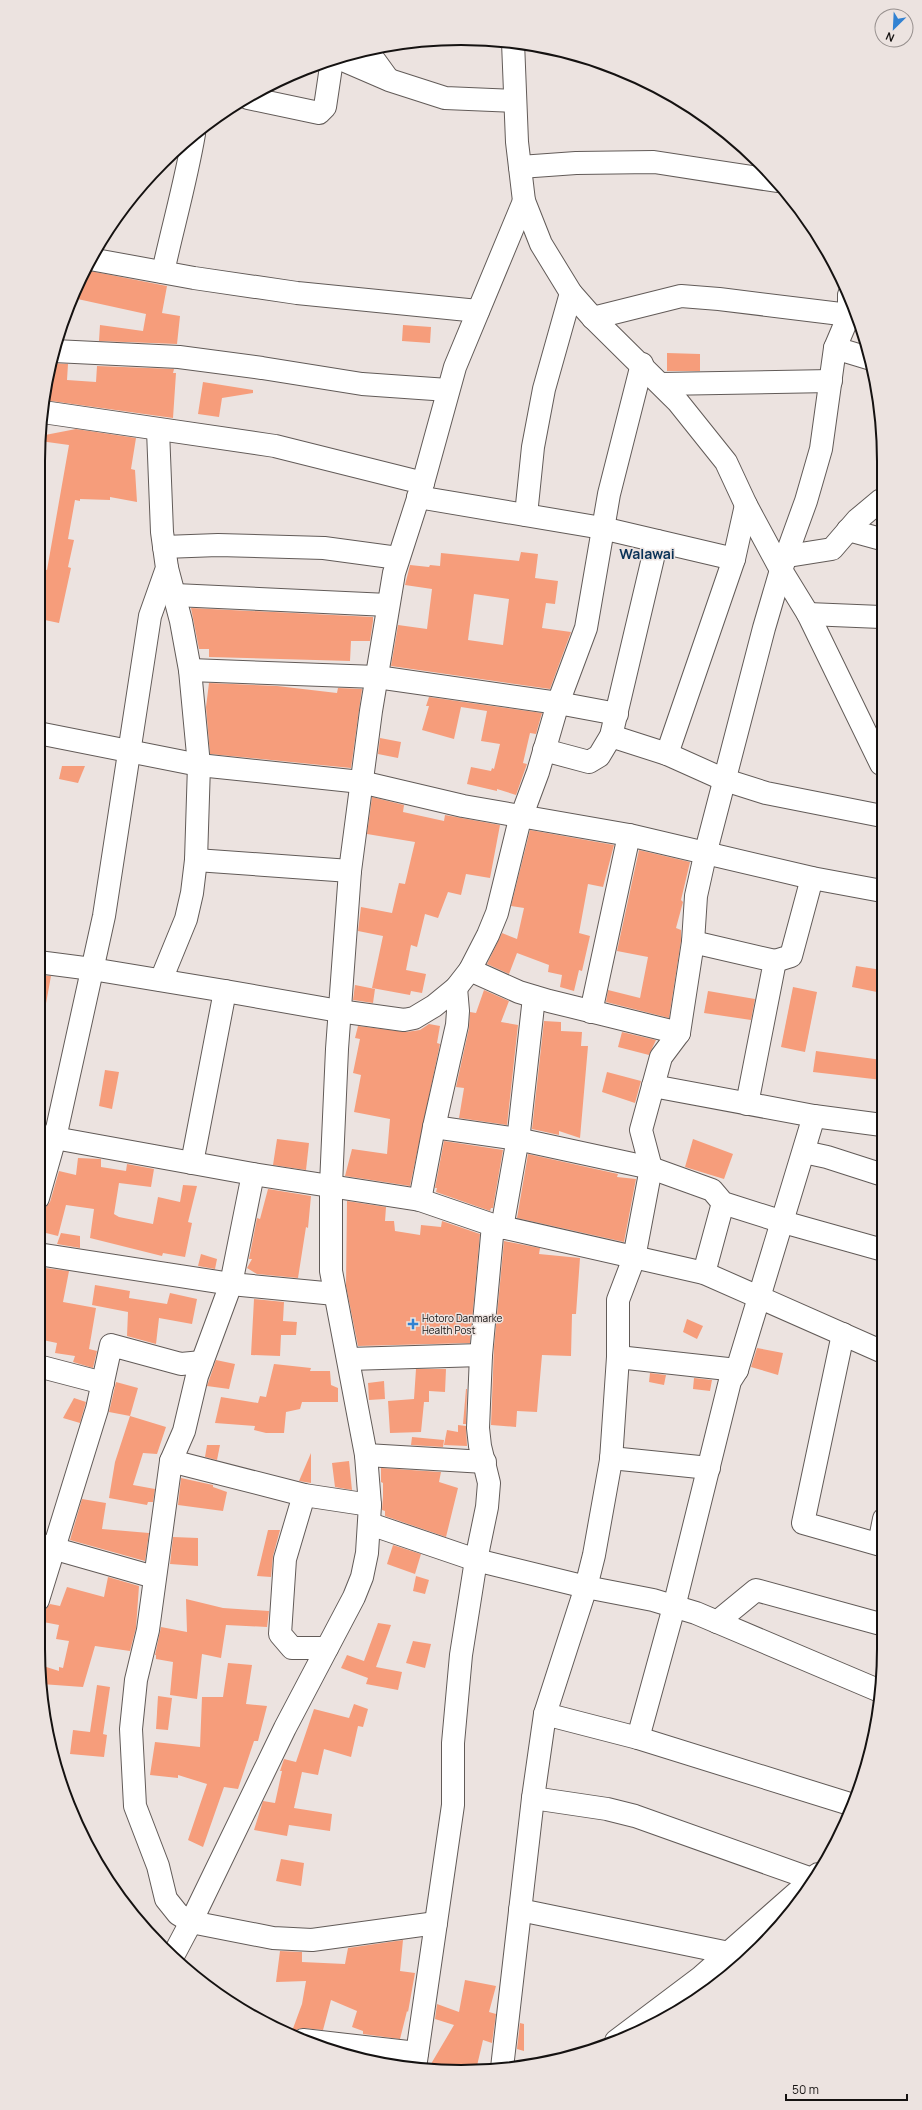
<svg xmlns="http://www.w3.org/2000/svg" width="922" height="2110" viewBox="0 0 922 2110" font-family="Manrope,sans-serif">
	<rect width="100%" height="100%" fill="#ece3e0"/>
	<g fill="#f69d7b" fill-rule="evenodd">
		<polygon points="85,270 167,286 162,313 180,316 177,344 99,341 100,325 143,331 146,314 73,298"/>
		<polygon points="403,325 431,327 430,343 402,341"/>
		<polygon points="667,353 700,354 700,371 667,371"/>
		<polygon points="50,363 68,364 67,380 96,382 97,366 174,369 173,373 176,373 173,418 44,400 46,379"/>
		<polygon points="203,382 253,390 253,393 222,398 219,417 198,414"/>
		<polygon points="76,429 136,438 131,469 135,470 137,502 110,497 110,500 80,499 80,501 75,500 68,539 74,540 68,567 71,568 59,623 40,619 44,593 44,589 38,588 38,568 47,570 69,445 40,441 40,436"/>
		<path d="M521 552 538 554 535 578 558 581 555 604 546 603 542 628 571 632 550 689 391 666 398 625 427 629 432 589 405 585 410 565 429 567 430 565 440 566 441 553 519 561ZM474 594 509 599 503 645 468 640Z"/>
		<polygon points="191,608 373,617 373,621 370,641 351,641 350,661 209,657 209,649 199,649"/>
		<polygon points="209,683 277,686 337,693 338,688 362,689 351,768 210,754 206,707"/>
		<polygon points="429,697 542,713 536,734 530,733 523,763 527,764 516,795 497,789 497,791 467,784 471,767 491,771 492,768 494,769 500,744 481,741 487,711 461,707 454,739 422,730 429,706 426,706"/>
		<polygon points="380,738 401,742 398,758 378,754"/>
		<polygon points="62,766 85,766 78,783 59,779"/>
		<polygon points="372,797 404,805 403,812 444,821 445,815 500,825 490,878 466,874 461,895 448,892 438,918 425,914 417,947 411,945 406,970 426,974 422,993 411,991 410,995 372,988 383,936 358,931 361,907 392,913 399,883 405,884 415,842 367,834"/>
		<polygon points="530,830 614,845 603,887 588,884 579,933 590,936 582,971 579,970 574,991 560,987 562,975 548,972 549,965 517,953 509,974 487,964 502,933 517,939 524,908 511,906"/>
		<polygon points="639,850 690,862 681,900 683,902 676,928 681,930 681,941 669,1018 606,1002 608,990 640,998 648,957 617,951"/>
		<polygon points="856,966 882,970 882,993 852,987"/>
		<polygon points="38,975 51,976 45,1009 38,1009"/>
		<polygon points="355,985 375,989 373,1003 353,1000"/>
		<polygon points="793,987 817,992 805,1052 781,1047"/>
		<polygon points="484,990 509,1001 501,1022 518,1025 507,1125 459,1118 464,1088 456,1087 469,1028 470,1012 476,1013"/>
		<polygon points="708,991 755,999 751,1020 704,1013"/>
		<polygon points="544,1021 561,1022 561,1031 582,1032 581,1046 588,1046 580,1138 559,1131 559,1135 532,1129"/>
		<polygon points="429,1024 440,1026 437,1043 440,1044 410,1186 345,1176 352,1149 387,1154 390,1119 354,1112 361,1075 353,1073 360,1039 355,1038 358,1026 406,1032 420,1030"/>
		<polygon points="622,1032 656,1040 649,1055 618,1047"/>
		<polygon points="816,1051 882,1060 882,1080 813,1072"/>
		<polygon points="105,1070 119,1072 112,1109 99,1106"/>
		<polygon points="607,1072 641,1081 635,1103 602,1092"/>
		<polygon points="277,1139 309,1143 306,1170 273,1165"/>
		<polygon points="693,1139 733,1154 724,1179 685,1167"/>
		<polygon points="444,1141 503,1150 493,1208 491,1208 490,1211 436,1192 437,1188 435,1188"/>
		<polygon points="528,1154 618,1174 617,1177 636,1179 624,1242 517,1218"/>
		<polygon points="78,1158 101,1159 101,1167 126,1171 127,1164 154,1169 151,1187 119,1183 114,1214 119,1217 153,1224 158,1197 180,1202 183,1185 197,1186 188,1222 192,1223 185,1257 163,1253 162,1256 90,1238 94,1209 66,1205 58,1236 38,1231 38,1210 46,1207 50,1202 59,1171 76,1175"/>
		<polygon points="268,1189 311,1196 308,1228 306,1227 298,1278 257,1274 247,1268 252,1259 249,1259 257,1218 260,1219"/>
		<polygon points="347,1201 386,1207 385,1221 394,1221 395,1231 420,1235 421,1225 441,1227 442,1221 480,1234 470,1343 358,1346 346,1286"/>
		<polygon points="61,1233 80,1236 80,1248 57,1244"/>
		<polygon points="504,1241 540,1248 539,1254 580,1258 576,1314 572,1314 571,1356 542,1355 537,1412 517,1411 516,1427 491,1425 494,1347"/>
		<polygon points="201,1254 217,1259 215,1269 198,1266"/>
		<polygon points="45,1268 69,1271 63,1302 96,1308 89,1349 97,1351 93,1368 73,1362 75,1356 55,1353 57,1343 38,1339 38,1317 41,1318"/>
		<polygon points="95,1285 130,1291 129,1298 167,1304 170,1293 197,1299 192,1324 159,1318 156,1344 127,1336 128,1312 92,1305"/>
		<polygon points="254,1299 284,1302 283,1321 297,1322 296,1335 281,1335 280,1356 251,1355"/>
		<polygon points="687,1319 703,1326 697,1339 683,1332"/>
		<polygon points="757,1348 783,1353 778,1375 751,1367"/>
		<polygon points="216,1360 235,1364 229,1389 207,1386"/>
		<polygon points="274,1364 311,1368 310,1371 330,1371 331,1385 338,1388 338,1402 302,1402 300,1409 286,1412 284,1433 266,1433 254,1430 255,1426 215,1423 221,1397 258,1403 260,1396 266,1397"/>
		<polygon points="416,1369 446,1369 445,1392 429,1391 429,1402 424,1402 421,1432 390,1433 388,1401 414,1399"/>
		<polygon points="650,1373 666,1375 664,1385 649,1382"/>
		<polygon points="694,1378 712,1380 710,1391 693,1389"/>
		<polygon points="384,1381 385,1399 369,1400 368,1383"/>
		<polygon points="116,1382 138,1388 130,1416 109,1412"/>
		<polygon points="466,1389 467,1389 466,1424 463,1424"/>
		<polygon points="74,1398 86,1402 80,1423 63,1418"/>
		<polygon points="130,1416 166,1427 157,1454 143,1453 133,1485 155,1489 153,1502 148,1502 147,1505 109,1498 115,1462"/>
		<polygon points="458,1425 466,1426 467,1446 444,1445 447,1430 458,1432"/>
		<polygon points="412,1437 444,1440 443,1447 411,1445"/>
		<polygon points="207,1445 220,1445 217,1460 205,1457"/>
		<polygon points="311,1453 311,1483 299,1481"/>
		<polygon points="349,1461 352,1490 335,1487 332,1463"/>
		<polygon points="381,1468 441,1472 439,1482 458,1488 446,1537 385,1516 385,1511 382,1510 383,1497 383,1483 381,1482"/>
		<polygon points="181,1478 213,1485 213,1487 227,1492 223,1511 178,1505"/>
		<polygon points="82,1499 106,1503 102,1529 149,1533 145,1561 70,1540"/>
		<polygon points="268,1530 280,1530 273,1556 271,1577 257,1576"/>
		<polygon points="173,1537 198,1538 198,1566 170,1564"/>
		<polygon points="393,1545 421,1554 415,1574 387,1564"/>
		<polygon points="416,1576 429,1580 425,1594 413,1591"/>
		<polygon points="108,1577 139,1586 136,1628 130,1651 95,1646 83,1687 41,1684 40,1665 59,1671 59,1667 63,1668 69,1641 56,1639 59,1625 38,1621 38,1612 46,1609 50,1604 60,1606 67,1587 104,1597"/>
		<polygon points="186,1599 223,1608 269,1611 267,1627 226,1625 221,1658 202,1654 197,1699 170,1695 173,1662 156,1659 156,1655 155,1655 161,1627 187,1632"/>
		<polygon points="378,1623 391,1625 376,1667 402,1672 398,1690 366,1684 368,1678 341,1668 347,1655 364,1661"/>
		<polygon points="413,1641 431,1644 425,1668 406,1663"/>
		<polygon points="228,1663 252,1665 246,1704 267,1706 258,1741 254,1741 238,1789 224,1787 203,1847 188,1840 207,1784 178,1775 178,1778 150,1775 155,1742 200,1747 202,1697 223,1697"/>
		<polygon points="97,1685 110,1687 103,1734 107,1735 104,1757 70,1754 73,1730 90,1732"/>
		<polygon points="158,1696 172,1698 168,1730 156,1729"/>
		<polygon points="354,1704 368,1709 363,1727 358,1726 351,1757 324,1749 318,1775 302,1772 294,1808 332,1814 330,1831 289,1825 287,1836 254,1830 263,1801 275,1803 282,1771 280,1771 284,1759 296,1762 314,1709 349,1718"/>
		<polygon points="281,1859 304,1863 301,1886 276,1881"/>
		<polygon points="403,1940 400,1971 415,1973 408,2012 407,2011 400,2039 363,2034 363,2031 352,2027 357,2011 331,2000 323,2030 304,2028 298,2029 291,2034 302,2004 306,1981 276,1982 280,1951 302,1952 302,1962 345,1964 348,1948"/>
		<polygon points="465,1980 496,1986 489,2012 496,2014 492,2043 483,2040 476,2070 461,2072 428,2069 454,2025 435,2019 437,2004 459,2012"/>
		<polygon points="520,2023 524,2024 524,2051 517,2049"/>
		<polygon points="361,2059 395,2063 395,2066 379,2064"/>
	</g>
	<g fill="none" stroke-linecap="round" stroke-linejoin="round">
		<g stroke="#625b58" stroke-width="24">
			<g id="minor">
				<polyline points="513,42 517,142 524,201 541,244 571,293 593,318 678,402 726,462 746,505 781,570 808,614 881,764"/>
				<polyline points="367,50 388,79"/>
				<polyline points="338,58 389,80 445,98 515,101"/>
				<polyline points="248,98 319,113 325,107 332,60"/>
				<polyline points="520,167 576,163 654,162 777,181"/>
				<polyline points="90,259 194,278 297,293 478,311"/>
				<path d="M163 272C173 226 186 181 194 134"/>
				<polyline points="593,318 681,296 719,299 849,315"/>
				<polyline points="835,348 868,358"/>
				<polyline points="54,351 179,357 262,368 362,384 448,390"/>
				<polyline points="661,384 831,381"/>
				<polyline points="43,412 275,446 423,483"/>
				<polyline points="418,497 602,528 734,559"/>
				<polyline points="526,515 533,447 544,389 571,293"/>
				<polyline points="848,530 881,539"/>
				<polyline points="164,547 218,545 324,548 398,558"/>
				<polyline points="788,556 832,549 857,520 881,500"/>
				<polyline points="175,595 388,605"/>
				<polyline points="808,614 881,617"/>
				<polyline points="190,670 377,677 558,703 617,714"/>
				<polyline points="38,733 199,765 361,782 463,806 629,835 812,878 882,891"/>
				<polyline points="611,736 667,754 725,780 766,793 882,816"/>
				<polyline points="544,750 589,762 599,756 611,736 657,541"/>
				<polyline points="667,754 734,559 746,505"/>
				<polyline points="196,860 350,871"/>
				<polyline points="693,942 775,961 747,1104"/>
				<polyline points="775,961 791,956 812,878"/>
				<polyline points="38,962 92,969 225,991 192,1163"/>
				<polyline points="470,970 519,992 549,1001 679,1033"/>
				<polyline points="161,980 186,919 192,893 196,860 199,765 190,670 181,621 167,568"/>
				<polyline points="225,991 339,1011 404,1020 414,1018 434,1006 456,988 470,970 488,935 497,913 519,823 538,772 558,703 586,628 609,494 642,364"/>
				<polyline points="591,1012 629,835"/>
				<polyline points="653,1086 814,1116 882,1125"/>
				<polyline points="434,1127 517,1139 651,1168 712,1190 723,1203 783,1222 883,1250"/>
				<polyline points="38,1135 253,1174 420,1200 493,1225 704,1273 883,1352"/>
				<polyline points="804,1152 827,1157 883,1175"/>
				<polyline points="253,1174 231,1284 197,1376 184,1431 171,1461 148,1630 136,1680 131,1729 135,1806 158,1866 166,1899 178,1914 191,1922 273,1938 312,1940 436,1923"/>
				<polyline points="38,1198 55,1138 104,916 150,616 167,568 162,532 158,430"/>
				<polyline points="420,1200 434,1127 457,1025 458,1011 456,988"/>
				<polyline points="502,1228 519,1132 534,997"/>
				<polyline points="38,1254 231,1284 335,1294"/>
				<polyline points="704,1273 723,1203"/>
				<polyline points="843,1334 803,1523 884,1546"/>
				<polyline points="618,1357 737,1370"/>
				<polyline points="349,1359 481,1355"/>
				<polyline points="38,1366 103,1383"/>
				<polyline points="366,1455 485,1462"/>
				<polyline points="611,1458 709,1468"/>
				<polyline points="171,1461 304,1495 370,1505"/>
				<polyline points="304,1495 285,1559 280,1634 292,1648 327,1648"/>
				<polyline points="370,1524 476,1560 586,1587 653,1600 696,1613 880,1691"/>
				<polyline points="38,1544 154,1577"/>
				<polyline points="879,1544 884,1519"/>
				<polyline points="38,1600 97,1409 111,1345 181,1364 202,1362"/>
				<polyline points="717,1622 756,1590 884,1625"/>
				<polyline points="545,1714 638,1738 853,1805"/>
				<polyline points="638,1738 674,1607 730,1381 737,1370 814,1116"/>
				<polyline points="533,1798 607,1809 635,1816 812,1879"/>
				<polyline points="520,1910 729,1953"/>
				<polyline points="173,1956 191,1922 285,1728 354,1597 362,1577 367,1553 370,1505 366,1455 331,1271 331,1185 337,1049 350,871 371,711 394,573 423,483 455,367 524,201"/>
				<polyline points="303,2040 417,2053"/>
				<polyline points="616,2041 701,1977 818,1874"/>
				<polyline points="415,2068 453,1805 453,1743 461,1655 476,1560 487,1507 489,1483 480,1446 478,1428 481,1355 493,1225"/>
				<polyline points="502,2068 533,1798 545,1714 586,1587 594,1555 611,1460 618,1357 618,1300 634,1258 651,1168 641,1130 661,1057 679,1033 693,942 696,896 706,851 764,628 781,570 806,501 821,449 835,348 849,315 849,295"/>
			</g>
		</g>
		<use href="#minor" stroke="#fff" stroke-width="22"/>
	</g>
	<path fill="#3282d2" stroke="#ece3e0" stroke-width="1.5" d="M411 1318h4v4h4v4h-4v4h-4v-4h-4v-4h4z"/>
	<g text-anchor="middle" stroke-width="3" stroke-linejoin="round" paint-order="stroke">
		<g font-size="10" fill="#151211" stroke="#ece3e0" text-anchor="start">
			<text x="422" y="1322">Hotoro Danmarke<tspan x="422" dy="12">Health Post</tspan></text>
		</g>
		<g font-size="14" font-weight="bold" fill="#093156" stroke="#ece3e0">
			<text x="647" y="559">Walawai</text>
		</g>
	</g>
	<path d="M0 0H922V2110H0ZM461 45H461A416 416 0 0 1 877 461V1649A416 416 0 0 1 461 2065H461A416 416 0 0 1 45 1649V461A416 416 0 0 1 461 45Z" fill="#ece3e0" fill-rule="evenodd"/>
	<path fill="none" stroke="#151211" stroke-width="2" d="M461 45H461A416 416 0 0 1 877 461V1649A416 416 0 0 1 461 2065H461A416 416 0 0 1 45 1649V461A416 416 0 0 1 461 45Z"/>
	<g transform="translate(894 28) rotate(204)"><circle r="19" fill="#ece3e0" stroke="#968f8d"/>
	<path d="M0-3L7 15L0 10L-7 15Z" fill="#3282d2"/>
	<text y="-6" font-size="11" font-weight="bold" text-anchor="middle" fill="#151211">N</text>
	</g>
	<path d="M786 2094v6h121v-6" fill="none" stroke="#151211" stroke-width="2"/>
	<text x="792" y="2094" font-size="12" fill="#151211" stroke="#ece3e0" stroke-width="3" paint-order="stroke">50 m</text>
</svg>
